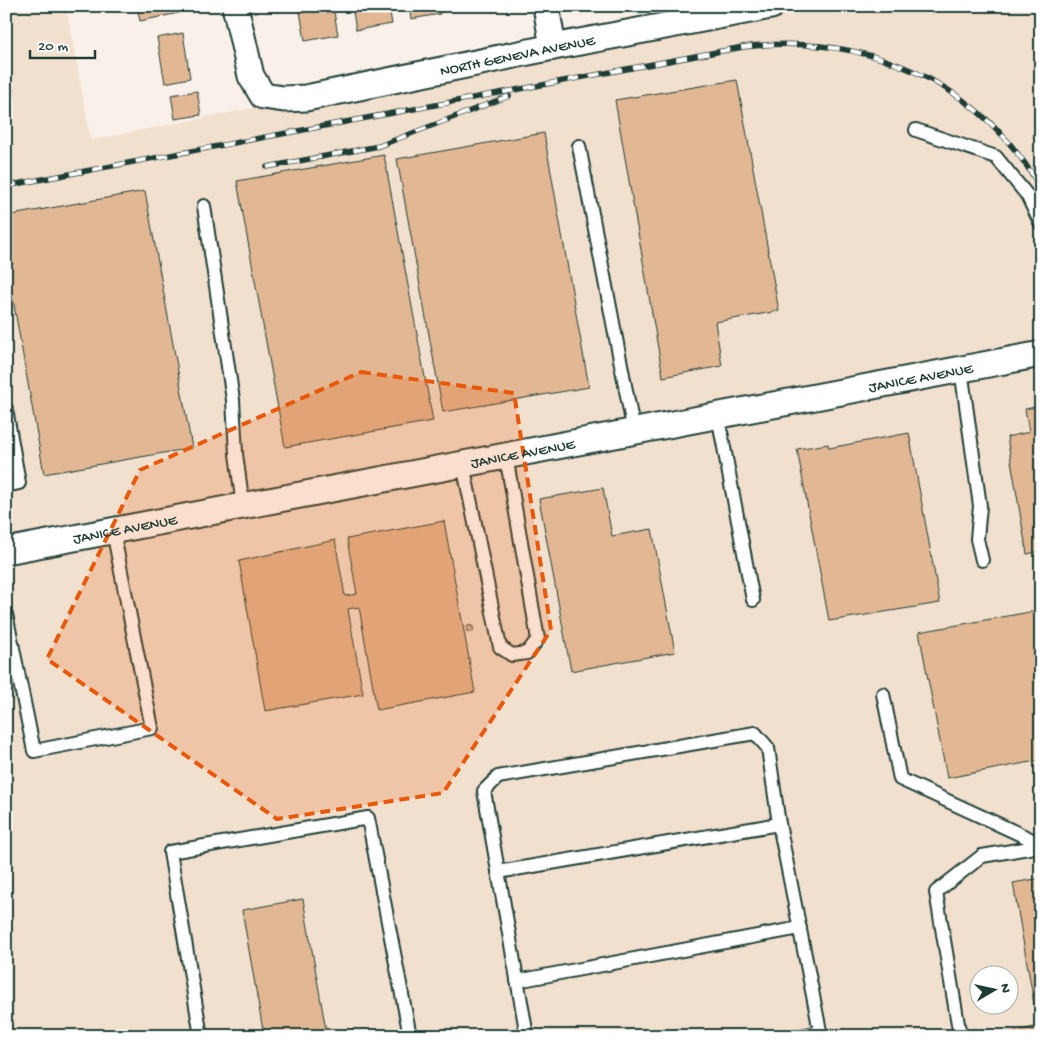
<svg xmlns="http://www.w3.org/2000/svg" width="1047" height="1042" viewBox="0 0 1047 1042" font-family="'Gochi Hand',sans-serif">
	<rect width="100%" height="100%" fill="#f9f1e9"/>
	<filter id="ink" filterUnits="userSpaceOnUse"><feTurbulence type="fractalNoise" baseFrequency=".02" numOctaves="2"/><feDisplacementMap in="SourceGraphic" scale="10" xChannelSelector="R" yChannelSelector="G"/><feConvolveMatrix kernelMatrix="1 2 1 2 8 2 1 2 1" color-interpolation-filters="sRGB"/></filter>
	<g filter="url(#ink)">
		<path fill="#f2e0cf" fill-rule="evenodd" d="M6 6H66L91 140 771 6H1041V1036H6ZM980 974H1010V1004H980Z"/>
		<g fill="#e2b793" stroke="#1f3d34">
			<polygon points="137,6 178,6 179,13 140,21"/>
			<polygon points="299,6 333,6 338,35 305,41"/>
			<polygon points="352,6 389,6 392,24 356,30"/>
			<polygon points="409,6 438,6 440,14 411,19"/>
			<polygon points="467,6 485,6 468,10"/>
			<polygon points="183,33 190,78 165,83 157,38"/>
			<polygon points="737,80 779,311 715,322 722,366 663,377 615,100"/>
			<polygon points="197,91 201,115 175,119 171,95"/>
			<polygon points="544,133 589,387 443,412 397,159"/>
			<polygon points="384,155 433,421 285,447 237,181"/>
			<polygon points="145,191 192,448 44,474 6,260 6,216"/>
			<polygon points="1041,406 1041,551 1027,554 1007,437 1029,432 1025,409"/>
			<polygon points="909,433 940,603 829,621 797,449 828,444 829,448"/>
			<polygon points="603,488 612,536 652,529 675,652 571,671 539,499"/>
			<polygon points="444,521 475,692 377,710 359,607 348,609 363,694 265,711 239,561 335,540 345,596 357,594 347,539"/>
			<polygon points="1041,610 1041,760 947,778 919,632"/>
			<circle cx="470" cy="629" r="3.5"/>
			<polygon points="1041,878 1041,1036 995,1036 1038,1026 1013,883"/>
			<polygon points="303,899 327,1036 264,1036 242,910"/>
		</g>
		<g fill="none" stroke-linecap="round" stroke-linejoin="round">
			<g stroke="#1f3d34" stroke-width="16">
				<g id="lane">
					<polyline points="6,89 7,94"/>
					<polyline points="916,130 996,157 1027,195 1041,224"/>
					<polyline points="579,146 634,432"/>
					<polyline points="204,206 233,400 236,454 243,506"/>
					<polyline points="961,369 980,506 977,539 982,560"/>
					<polyline points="6,409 19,483 6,486"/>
					<polyline points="718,416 753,600"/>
					<polyline points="463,464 500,647 512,655 527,653 538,639 506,456"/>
					<polyline points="6,614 34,751 152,728 113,531"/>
					<polyline points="883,694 900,779 1041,844"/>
					<polyline points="498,872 779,824"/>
					<polyline points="517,981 800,928"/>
					<polyline points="201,1036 170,852 368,818 410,1036"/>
					<polyline points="527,1036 484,791 498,777 755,733 768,748 779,824 821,1036"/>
					<polyline points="800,1036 820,1032"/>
					<polyline points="960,1036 936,892 982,856 1041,846"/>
				</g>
			</g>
			<g stroke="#1f3d34" stroke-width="29">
				<g id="street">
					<path id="s1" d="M235 6 251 76 263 96 284 99 306 98 553 47 771 6"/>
					<polyline points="546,6 553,47"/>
					<path id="s2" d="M6 551 1041 354"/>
				</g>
			</g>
			<use href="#lane" stroke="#fff" stroke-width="12"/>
			<use href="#street" stroke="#fff" stroke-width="25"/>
			<g stroke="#1f3d34" stroke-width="5.5">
				<g id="rail">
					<polyline points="267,167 379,146 509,96"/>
					<path d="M6 186 743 47C863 32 980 80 1041 189"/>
				</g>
			</g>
			<use href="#rail" stroke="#fff" stroke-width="4" stroke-dasharray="11" stroke-linecap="butt"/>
		</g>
	</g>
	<path fill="#e8590c" fill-opacity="0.2" stroke="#e8590c" stroke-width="4" stroke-dasharray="10 6" stroke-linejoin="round" d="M361 372 514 393 551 630 443 793 277 819 47 659 140 470Z"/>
	<g text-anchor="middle" stroke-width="5" stroke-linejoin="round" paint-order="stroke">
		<g font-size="15" fill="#1f3d34" stroke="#fff">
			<text dy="5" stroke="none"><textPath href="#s1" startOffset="354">NORTH GENEVA AVENUE</textPath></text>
			<text dy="5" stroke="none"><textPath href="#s2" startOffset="931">JANICE AVENUE</textPath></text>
			<text dy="5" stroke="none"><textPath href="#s2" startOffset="526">JANICE AVENUE</textPath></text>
			<text dy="5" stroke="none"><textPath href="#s2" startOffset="121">JANICE AVENUE</textPath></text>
		</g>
	</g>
	<rect width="1047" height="1042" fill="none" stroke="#fff" stroke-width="25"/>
	<rect x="12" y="12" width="1022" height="1017" fill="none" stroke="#1f3d34" stroke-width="2" filter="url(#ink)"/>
	<g transform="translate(994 990) rotate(81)"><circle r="24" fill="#ffffff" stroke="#a5b1ae"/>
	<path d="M0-4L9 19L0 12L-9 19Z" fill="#1f3d34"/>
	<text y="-8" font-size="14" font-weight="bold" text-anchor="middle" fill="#1f3d34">N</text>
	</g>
	<path d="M30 50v8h65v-8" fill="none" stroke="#1f3d34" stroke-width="2.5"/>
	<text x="38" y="50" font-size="15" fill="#1f3d34" stroke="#ffffff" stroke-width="4" paint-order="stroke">20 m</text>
</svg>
